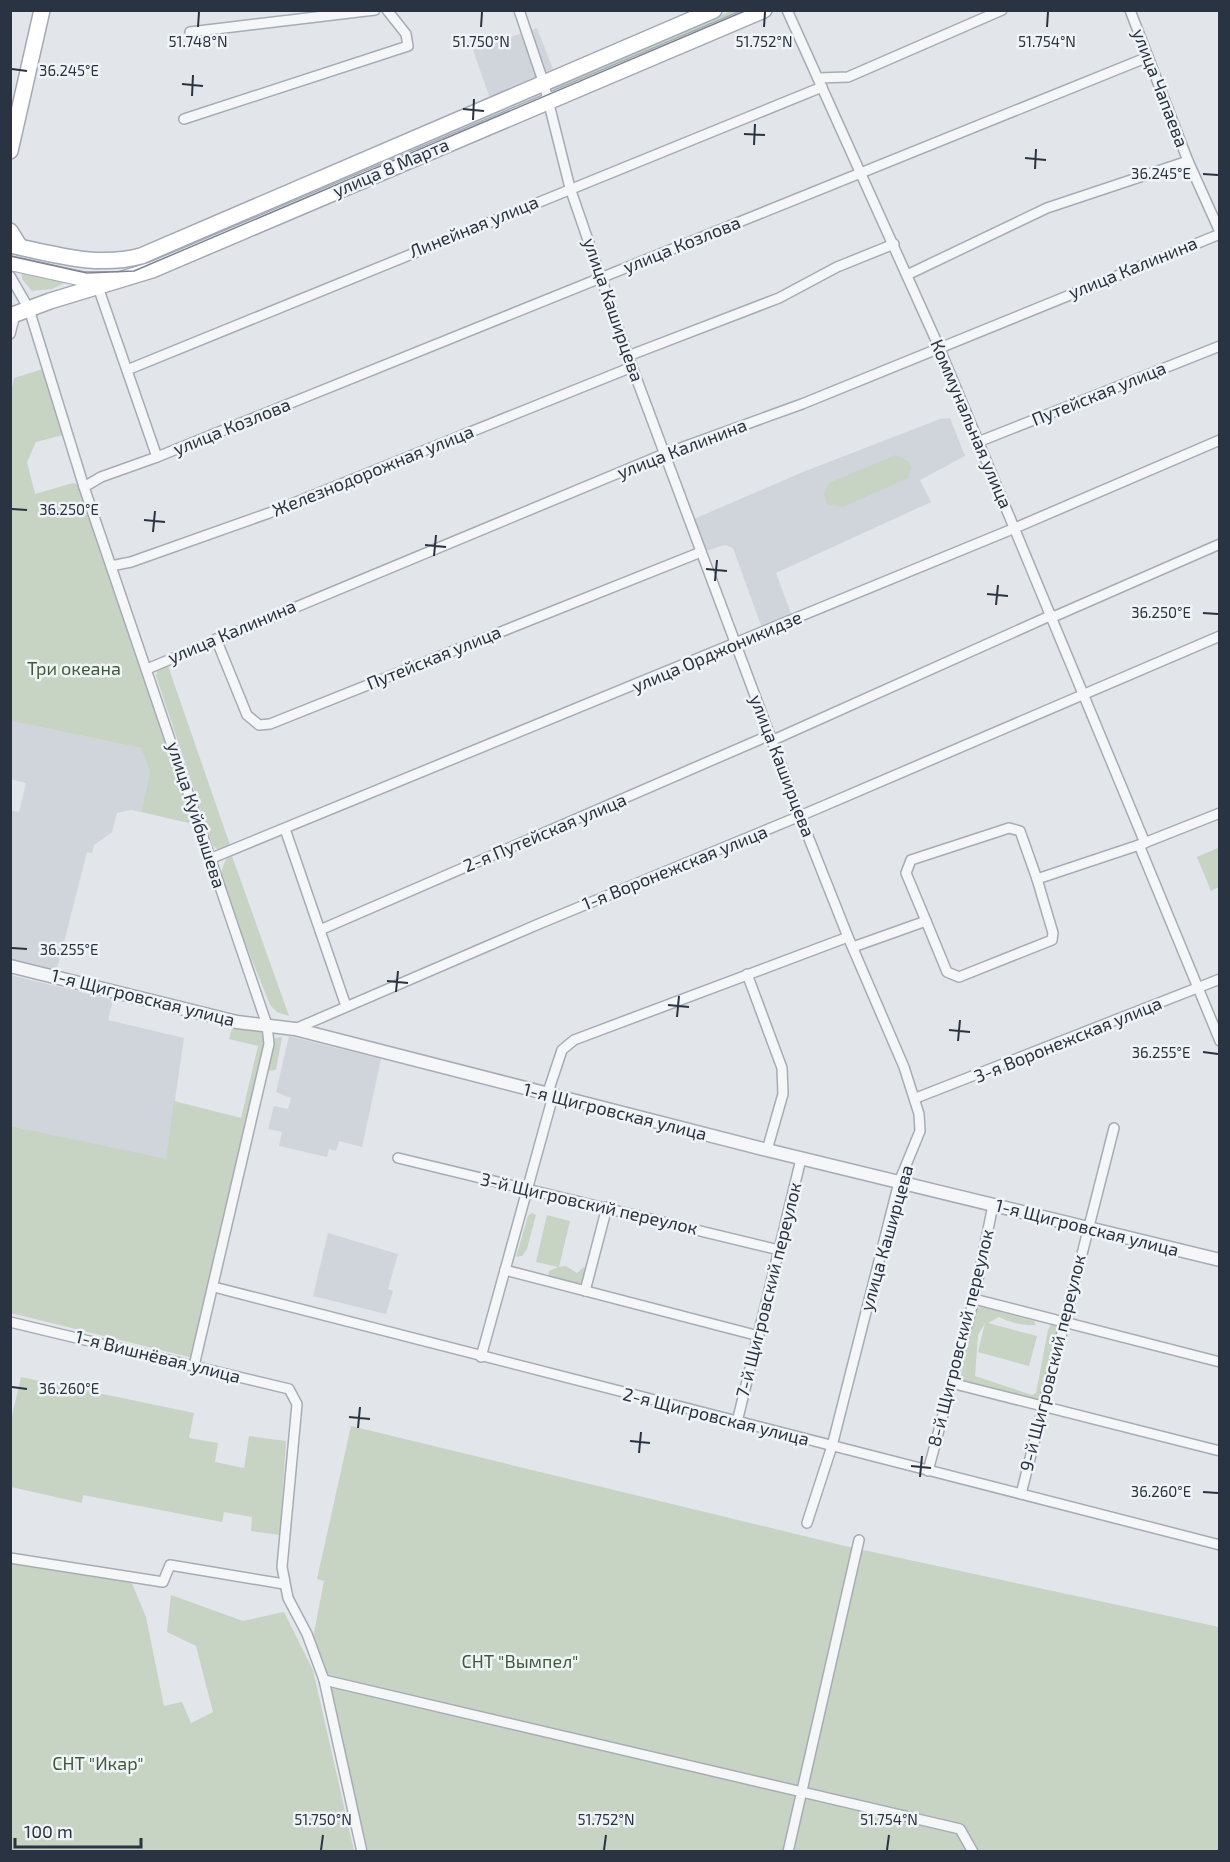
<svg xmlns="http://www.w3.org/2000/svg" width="1230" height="1862" viewBox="0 0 1230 1862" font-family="'Exo 2',sans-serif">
	<rect width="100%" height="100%" fill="#e2e5ea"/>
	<g fill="#d0d4db">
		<polygon points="537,28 558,82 494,110 473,50"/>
		<polygon points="950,418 965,456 920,480 931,502 776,573 793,619 763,631 733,548 725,545 705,551 694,519 803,472 940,419"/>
		<polygon points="11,721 141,748 150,772 141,812 131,810 117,813 112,832 94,845 92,853 87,852 56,973 11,961 10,810 19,812 26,783 11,779"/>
		<polygon points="10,975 113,1000 108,1020 184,1038 166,1160 11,1126"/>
		<polygon points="289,1036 381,1059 362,1147 339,1141 336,1151 329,1149 327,1157 279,1146 282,1132 268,1129 274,1106 288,1109 291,1098 276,1092"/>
		<polygon points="328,1233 398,1254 388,1289 393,1291 386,1314 313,1296"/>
	</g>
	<g fill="#c7d3c3">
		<polygon points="731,11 751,11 554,93 552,86"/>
		<polygon points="22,270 69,281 52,289 32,291 22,279"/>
		<polygon points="43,369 63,435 36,442 27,462 35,494 73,483 80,485 193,824 141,812 150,772 141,748 11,721 11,393 14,378"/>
		<polygon points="896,455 909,462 911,468 908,478 843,507 827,504 824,494 829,483"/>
		<polygon points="167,663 231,848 220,851 213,846 156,676 158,668"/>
		<polygon points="1218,848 1219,887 1211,891 1197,857"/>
		<polygon points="232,856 289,1016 277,1012 270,1005 245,942 221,872 226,859"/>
		<polygon points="233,1025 260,1030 266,1041 193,1358 11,1313 11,1126 166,1159 174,1101 241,1118 258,1046 229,1039"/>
		<polygon points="282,1037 276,1070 267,1071 275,1038"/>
		<polygon points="532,1213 536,1215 527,1249 522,1256 516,1257 528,1216"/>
		<polygon points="547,1215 570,1221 559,1267 566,1266 577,1273 584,1267 589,1270 586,1286 580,1287 548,1279 549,1271 558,1267 536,1262"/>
		<path d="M982 1307 1034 1321 1036 1325C1023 1326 1011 1323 999 1317L988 1323 1037 1336 1029 1366 978 1352 985 1323 978 1335 975 1376 1032 1395 1036 1393 1048 1330 1051 1324 1059 1326 1042 1400 1036 1403 962 1382 960 1379 977 1308Z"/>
		<polygon points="21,1377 194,1413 189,1438 218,1443 215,1462 244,1468 249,1436 286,1441 280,1535 251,1531 252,1517 224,1512 222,1522 83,1495 82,1503 11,1487 11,1420"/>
		<polygon points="351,1426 845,1546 1219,1627 1219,1851 368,1851 328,1682 313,1638 324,1581 317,1579"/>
		<polygon points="10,1556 131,1581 146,1617 164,1706 182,1702 191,1723 213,1712 196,1646 167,1632 171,1595 243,1621 284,1612 313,1670 354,1851 11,1851"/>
	</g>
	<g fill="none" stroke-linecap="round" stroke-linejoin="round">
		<g stroke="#a7acb4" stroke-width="12">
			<g id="minor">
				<polyline points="519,10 544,84 570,188 628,356 800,816 848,937 904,1067 919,1114 920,1131 899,1182 832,1446 807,1523"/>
				<polyline points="787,10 939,347 1145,843"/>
				<polyline points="1130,10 1188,161 1220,232"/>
				<polyline points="190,32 375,10"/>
				<polyline points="818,78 848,77 1002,10"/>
				<polyline points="184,119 408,46 406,34 387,10"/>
				<polyline points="907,275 1047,208 1188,161"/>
				<polyline points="10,276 29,309 84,487 267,1025 269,1044 194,1366"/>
				<polyline points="98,287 157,457"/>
				<polyline points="10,334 15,315"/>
				<polyline points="628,356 779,298 837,267 894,244"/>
				<polyline points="127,370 822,87"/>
				<polyline points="978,442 1220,346"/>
				<polyline points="84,487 101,477 157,457 1148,57"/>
				<polyline points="111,566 131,562 269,513 632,367"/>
				<polyline points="1053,617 1220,544"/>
				<polyline points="216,639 247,715 259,725 270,724 701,552"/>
				<polyline points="147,669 664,454 802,404 1220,234"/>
				<polyline points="771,741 1052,615"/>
				<polyline points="285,829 346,1006"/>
				<polyline points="1139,845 1220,1041"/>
				<polyline points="212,858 1015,528 1220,440"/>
				<polyline points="926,921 947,972 959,977 1052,940 1053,933 1037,879 1139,845 1220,813"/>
				<polyline points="320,930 770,735"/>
				<polyline points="853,947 926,921 906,873 911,860 1009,828 1020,831 1037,879"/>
				<polyline points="747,974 782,1068 783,1094 767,1150"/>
				<polyline points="295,1029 541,923 800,816 1220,636"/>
				<polyline points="547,1095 562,1050 574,1040 848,937"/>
				<polyline points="916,1098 1220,979"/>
				<polyline points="398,1158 779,1250"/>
				<polyline points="505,1270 759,1336"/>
				<polyline points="214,1287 1220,1545"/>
				<polyline points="585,1291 607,1207"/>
				<polyline points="974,1299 1220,1362"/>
				<polyline points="10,1322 289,1389 297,1404 282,1567 288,1598 307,1634 324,1680 362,1852"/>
				<polyline points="481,1357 553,1096"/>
				<polyline points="951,1383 1220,1451"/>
				<polyline points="737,1422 801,1159"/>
				<polyline points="928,1471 974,1299 993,1205"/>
				<polyline points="1021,1494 1114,1128"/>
				<polyline points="10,1558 163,1582 170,1565 284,1584"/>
				<polyline points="324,1680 960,1829 973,1852"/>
				<polyline points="788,1852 859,1540"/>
			</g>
		</g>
		<g stroke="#a7acb4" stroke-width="15">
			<polyline id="tertiary" points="10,966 237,1022 295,1029 767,1150 1220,1260"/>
		</g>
		<g stroke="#a7acb4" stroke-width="16">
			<polyline id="secondary" points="10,263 83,279 115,279"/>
		</g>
		<g stroke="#a1a9b5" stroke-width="18">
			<g id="primary">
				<polyline points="10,151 42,10"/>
				<polyline points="10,231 20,247"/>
				<path d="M10 245C54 254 96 268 141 256L714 10"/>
				<polyline points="10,316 50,301 152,270 764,10"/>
			</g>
		</g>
		<use href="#minor" stroke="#f4f6f8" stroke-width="9"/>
		<use href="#tertiary" stroke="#f4f6f8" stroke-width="12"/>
		<use href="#secondary" stroke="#fff" stroke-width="14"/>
		<use href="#primary" stroke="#fff" stroke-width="15"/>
		<polyline stroke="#7c8493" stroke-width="1.5" points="10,256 87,273 134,271 747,10"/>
	</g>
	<path fill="none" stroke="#2a3341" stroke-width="2" d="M198 27 199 12M481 27 482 12M764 27 765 12M1047 27 1048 12M12 69 27 71M182 84 203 86M192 96 193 75M463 109 484 111M473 120 474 99M744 134 765 135M754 145 755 124M1025 158 1046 160M1035 169 1036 149M1203 174 1218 175M12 509 27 510M144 520 165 522M153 532 155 511M425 545 446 547M434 556 436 535M706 569 727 571M715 581 717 560M987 594 1008 596M996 605 998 585M1203 613 1218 614M12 948 27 949M387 981 408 983M396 992 398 971M668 1005 689 1007M677 1017 679 996M949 1030 970 1032M958 1041 960 1020M1203 1052 1218 1054M12 1387 27 1389M349 1417 370 1419M358 1428 360 1407M630 1441 650 1443M639 1453 641 1432M911 1466 931 1468M920 1477 922 1456M1203 1492 1218 1493M321 1850 323 1835M604 1850 606 1835M887 1850 889 1835"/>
	<g text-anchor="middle" stroke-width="5" stroke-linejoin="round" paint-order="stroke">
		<g font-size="18" fill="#2a3341" stroke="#f1f4f7">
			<text transform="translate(1160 88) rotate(69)" y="6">улица Чапаева</text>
			<text transform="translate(391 168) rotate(-23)" y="6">улица 8 Марта</text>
			<text transform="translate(474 227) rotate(-22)" y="6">Линейная улица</text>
			<text transform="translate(682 245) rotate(-22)" y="6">улица Козлова</text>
			<text transform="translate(1133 268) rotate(-22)" y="6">улица Калинина</text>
			<text transform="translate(613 310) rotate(71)" y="6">улица Каширцева</text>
			<text transform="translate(1099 394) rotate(-22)" y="6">Путейская улица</text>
			<text transform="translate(971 424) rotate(67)" y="6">Коммунальная улица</text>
			<text transform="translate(232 427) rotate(-22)" y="6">улица Козлова</text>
			<text transform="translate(682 449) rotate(-21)" y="6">улица Калинина</text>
			<text transform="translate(373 471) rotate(-22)" y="6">Железнодорожная улица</text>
			<text transform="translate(232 632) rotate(-23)" y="6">улица Калинина</text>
			<text transform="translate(717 652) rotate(-23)" y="6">улица Орджоникидзе</text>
			<text transform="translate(434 658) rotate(-22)" y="6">Путейская улица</text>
			<text transform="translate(782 766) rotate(69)" y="6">улица Каширцева</text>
			<text transform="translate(196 815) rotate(72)" y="6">улица Куйбышева</text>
			<text transform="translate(545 833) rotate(-23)" y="6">2-я Путейская улица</text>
			<text transform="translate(675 868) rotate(-22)" y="6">1-я Воронежская улица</text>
			<text transform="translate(143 998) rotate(14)" y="6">1-я Щигровская улица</text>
			<text transform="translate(1068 1040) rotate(-22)" y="6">3-я Воронежская улица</text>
			<text transform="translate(615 1112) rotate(14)" y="6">1-я Щигровская улица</text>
			<text transform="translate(589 1204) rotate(13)" y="6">3-й Щигровский переулок</text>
			<text transform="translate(1087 1228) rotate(14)" y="6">1-я Щигровская улица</text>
			<text transform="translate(887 1238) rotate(-74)" y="6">улица Каширцева</text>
			<text transform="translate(769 1290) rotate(-76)" y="6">7-й Щигровский переулок</text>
			<text transform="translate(961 1338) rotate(-76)" y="6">8-й Щигровский переулок</text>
			<text transform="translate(158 1357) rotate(14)" y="6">1-я Вишнёвая улица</text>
			<text transform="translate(1053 1363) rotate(-76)" y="6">9-й Щигровский переулок</text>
			<text transform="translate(716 1417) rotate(14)" y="6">2-я Щигровская улица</text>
		</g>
		<g font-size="18" fill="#3f5c38" stroke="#f1f4f7">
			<text x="74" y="675">Три океана</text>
			<text x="520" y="1668">СНТ "Вымпел"</text>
			<text x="98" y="1770">СНТ "Икар"</text>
		</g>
	</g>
	<g font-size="15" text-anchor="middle" fill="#2a3341" stroke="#f1f4f7" stroke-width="5" stroke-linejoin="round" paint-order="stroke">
		<text x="198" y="47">51.748°N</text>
		<text x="481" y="47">51.750°N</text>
		<text x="764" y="47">51.752°N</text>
		<text x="1047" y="47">51.754°N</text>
		<text x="69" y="76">36.245°E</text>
		<text x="1161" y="179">36.245°E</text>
		<text x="69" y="515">36.250°E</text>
		<text x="1161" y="618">36.250°E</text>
		<text x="69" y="955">36.255°E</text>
		<text x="1161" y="1058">36.255°E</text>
		<text x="69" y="1394">36.260°E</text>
		<text x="1161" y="1497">36.260°E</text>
		<text x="323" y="1825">51.750°N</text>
		<text x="606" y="1825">51.752°N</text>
		<text x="889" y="1825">51.754°N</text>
	</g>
	<rect width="1230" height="1862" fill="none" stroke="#2a3341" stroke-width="24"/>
	<path d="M15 1838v9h126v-9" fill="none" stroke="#2a3341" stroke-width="3"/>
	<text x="24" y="1838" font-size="18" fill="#2a3341" stroke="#f1f4f7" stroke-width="4.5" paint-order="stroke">100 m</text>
</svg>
